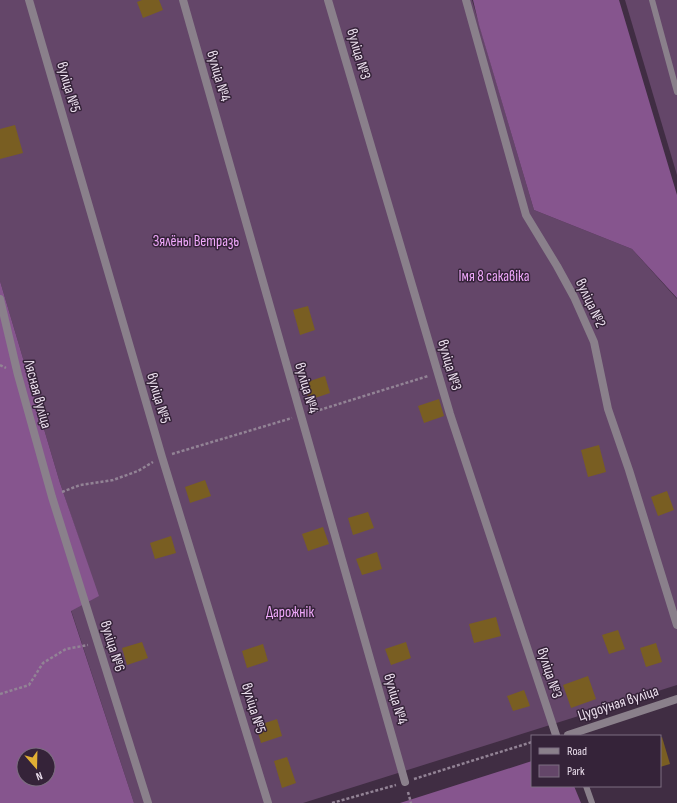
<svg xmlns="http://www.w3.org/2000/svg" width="677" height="803" viewBox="0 0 677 803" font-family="'Sofia Sans Condensed',sans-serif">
	<rect width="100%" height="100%" fill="#402d43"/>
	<g fill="#644669">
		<polygon points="0,0 472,0 534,210 632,249 677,299 677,685 303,803 134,803 71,610 98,596 60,483 0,281"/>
		<polygon points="625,0 677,0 677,175"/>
	</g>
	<g fill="#86558e" fill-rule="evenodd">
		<polygon points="473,0 619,0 677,195 677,298 632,249 534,210 479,25"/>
		<path d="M0 281 60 483 99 596 71 611 134 803H0ZM24 755H48V779H24Z"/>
		<polygon points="532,761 532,786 574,786 581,803 400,803"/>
	</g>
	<g fill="#795e22">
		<polygon points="142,0 159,0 163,10 143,18 137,2"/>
		<polygon points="15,125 23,153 0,159 0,129"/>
		<polygon points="308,306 315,330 300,335 293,310"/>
		<polygon points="325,376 330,393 309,400 304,383"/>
		<polygon points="439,399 444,416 424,423 418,406"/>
		<polygon points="599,445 606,472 588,477 581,450"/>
		<polygon points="205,480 211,496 190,503 185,487"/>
		<polygon points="667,491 674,510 658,516 651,497"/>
		<polygon points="368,512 374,528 353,535 348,518"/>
		<polygon points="323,527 329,544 308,551 302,534"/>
		<polygon points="171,536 176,553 155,559 150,543"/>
		<polygon points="377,552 382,569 362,575 356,559"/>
		<polygon points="496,617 501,636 474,643 469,624"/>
		<polygon points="618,630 625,649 609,654 602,635"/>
		<polygon points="142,642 148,658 127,665 122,648"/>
		<polygon points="406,642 411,658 391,665 385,649"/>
		<polygon points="656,643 662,662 646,667 640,648"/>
		<polygon points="263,644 268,661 247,668 242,651"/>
		<polygon points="588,676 596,699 571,708 563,685"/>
		<polygon points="524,690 530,706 513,711 507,696"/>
		<polygon points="277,719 282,736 261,743 256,726"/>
		<polygon points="662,737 670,764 660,767 660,738"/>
		<polygon points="287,757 296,783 282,788 274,761"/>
	</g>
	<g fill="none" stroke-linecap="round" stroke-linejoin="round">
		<g stroke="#928395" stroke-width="2.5" stroke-dasharray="3 2" stroke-linecap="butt">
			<polyline points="0,365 6,368"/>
			<polyline points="310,413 428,376"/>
			<polyline points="172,454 292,418"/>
			<polyline points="62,492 80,485 113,480 138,471 153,462"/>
			<polyline points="0,694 29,685 43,663 66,649 88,645"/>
			<polyline points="414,779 532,742"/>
			<polyline points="408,792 411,803"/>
			<polyline points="332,803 396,785"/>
		</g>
		<g stroke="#8a808b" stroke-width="6">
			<polyline points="652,0 677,92"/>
			<polyline points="586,786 592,803"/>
		</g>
		<g stroke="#8a808b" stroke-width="8">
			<polyline points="29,0 162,457 268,803"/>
			<polyline points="183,0 405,782"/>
			<polyline points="328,0 450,414 556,735"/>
			<polyline points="466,0 526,215 557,266 574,297 594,342 608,409 629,470 677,625"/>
			<polyline points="0,299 18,375 52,497 148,803"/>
			<polyline points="568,735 677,699"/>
		</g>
	</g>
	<g text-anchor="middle" stroke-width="3" stroke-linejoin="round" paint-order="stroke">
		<g font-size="15" fill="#eadeec" stroke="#352339">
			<text transform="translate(359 54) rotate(74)" y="5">вуліца №3</text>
			<text transform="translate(219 76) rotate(74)" y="5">вуліца №4</text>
			<text transform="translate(69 87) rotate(74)" y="5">вуліца №5</text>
			<text transform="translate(591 303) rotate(65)" y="5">вуліца №2</text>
			<text transform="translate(450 365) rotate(74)" y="5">вуліца №3</text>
			<text transform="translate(307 388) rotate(74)" y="5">вуліца №4</text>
			<text transform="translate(38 394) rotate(75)" y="5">Лясная вуліца</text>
			<text transform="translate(159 398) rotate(74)" y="5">вуліца №5</text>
			<text transform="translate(113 646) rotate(73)" y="5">вуліца №6</text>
			<text transform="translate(550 673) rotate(72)" y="5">вуліца №3</text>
			<text transform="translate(396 699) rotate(74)" y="5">вуліца №4</text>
			<text transform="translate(618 703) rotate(-18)" y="5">Цудоўная вуліца</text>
			<text transform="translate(254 708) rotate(73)" y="5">вуліца №5</text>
		</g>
		<g font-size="15" fill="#efa8fa" stroke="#352339">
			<text x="196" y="246">Зялёны Ветразь</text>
			<text x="494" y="281">Імя 8 сакавіка</text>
			<text x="290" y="617">Дарожнік</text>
		</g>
	</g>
	<rect x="531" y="735" width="130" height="52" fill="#352339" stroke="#7d6e81"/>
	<rect x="539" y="748" width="20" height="6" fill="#8a808b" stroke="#7d6e81"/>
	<text x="567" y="755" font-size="12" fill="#eadeec">Road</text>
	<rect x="539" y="765" width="20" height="12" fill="#644669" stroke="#7d6e81"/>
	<text x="567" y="775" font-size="12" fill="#eadeec">Park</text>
	<g transform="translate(36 767) rotate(160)"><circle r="19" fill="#352339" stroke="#7d6e81"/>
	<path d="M0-3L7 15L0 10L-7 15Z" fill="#e2af34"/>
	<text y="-6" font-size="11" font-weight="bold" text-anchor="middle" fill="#eadeec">N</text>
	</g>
</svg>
